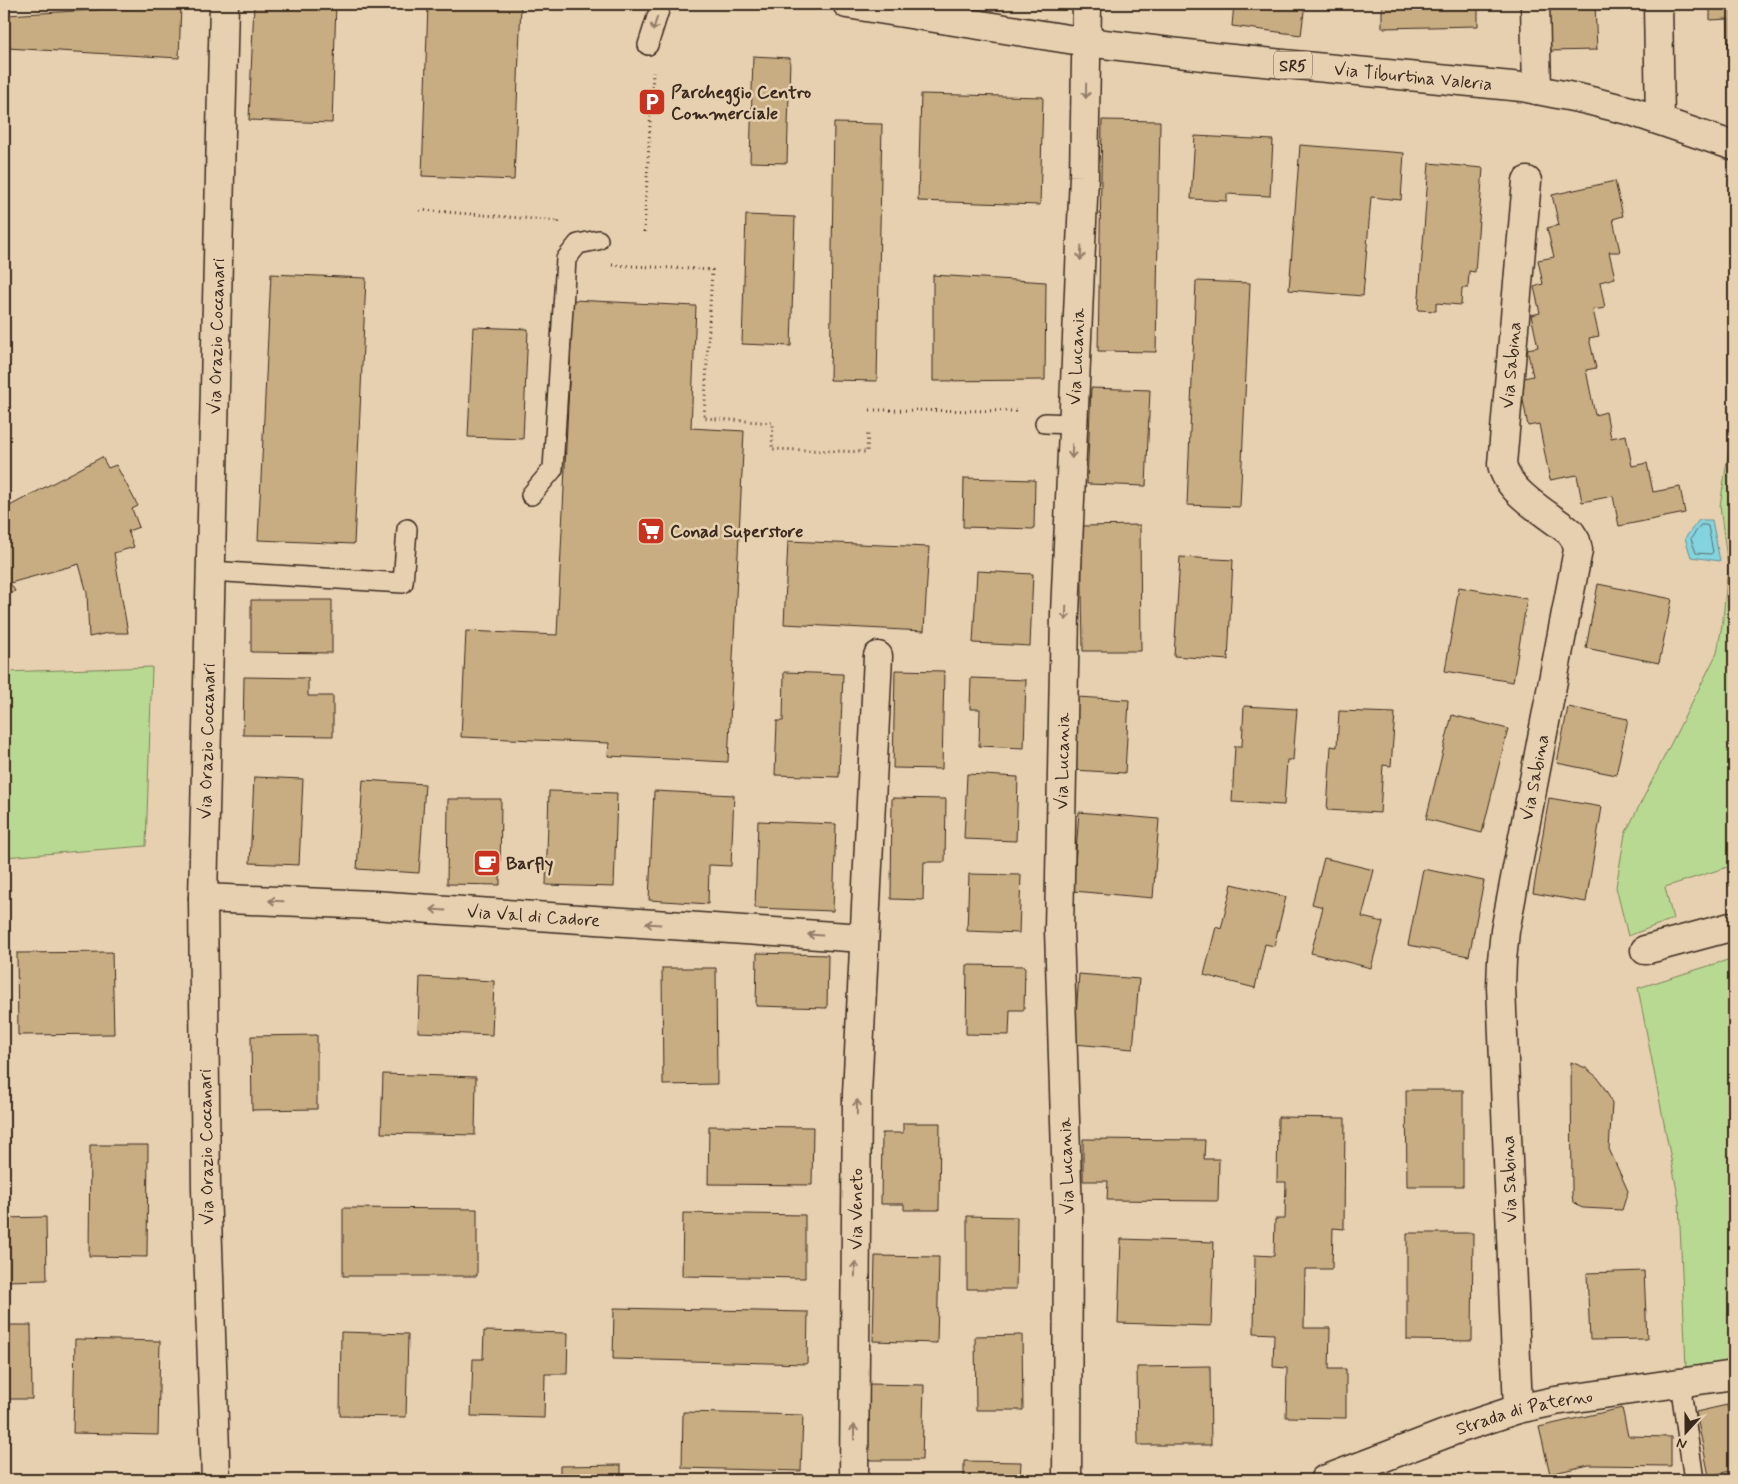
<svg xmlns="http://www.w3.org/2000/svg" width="1738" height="1484" viewBox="0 0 1738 1484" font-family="Mynerve,sans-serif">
	<rect width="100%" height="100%" fill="#e7d0b0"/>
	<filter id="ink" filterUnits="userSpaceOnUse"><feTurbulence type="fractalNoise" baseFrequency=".02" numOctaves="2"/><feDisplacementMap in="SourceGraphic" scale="10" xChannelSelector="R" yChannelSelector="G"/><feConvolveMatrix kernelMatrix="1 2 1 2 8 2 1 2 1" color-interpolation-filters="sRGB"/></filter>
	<g filter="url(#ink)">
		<g fill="#b8d992" stroke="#7a8258">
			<polygon points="1734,424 1734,865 1665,887 1673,919 1628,936 1616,887 1625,834 1717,653 1723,619 1728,567 1720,506 1731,435"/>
			<polygon points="152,667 146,846 4,857 4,672"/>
			<polygon points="1734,958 1734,1361 1686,1368 1679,1201 1638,988"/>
		</g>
		<polygon fill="#84d4e0" stroke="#679092" points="1699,520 1712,520 1720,561 1691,557 1685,538"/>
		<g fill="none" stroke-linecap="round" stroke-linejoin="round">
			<polygon stroke="#586e6c" stroke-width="1" points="1701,525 1706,525 1708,526 1713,552 1711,554 1696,553 1691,539"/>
		</g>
		<g fill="#c8ad82" stroke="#3b2a1e">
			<polygon points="254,4 336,4 332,123 249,120"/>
			<polygon points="428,4 521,4 514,180 422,176"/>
			<polygon points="1234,4 1305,4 1301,35 1232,26"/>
			<polygon points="1382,4 1478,4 1478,26 1382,28"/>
			<polygon points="1547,4 1595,4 1597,50 1548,51"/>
			<polygon points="1710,4 1734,4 1734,71 1729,71 1728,19 1710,20"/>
			<polygon points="181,5 179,58 7,48 6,15"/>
			<polygon points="753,56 790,58 787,163 750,162"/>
			<polygon points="921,94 1043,97 1040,205 918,201"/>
			<polygon points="1102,120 1160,121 1156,352 1098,351"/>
			<polygon points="834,123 882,124 877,381 830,380"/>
			<polygon points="1195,136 1273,140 1270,196 1227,194 1227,201 1191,199"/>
			<polygon points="1300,145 1404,153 1401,200 1371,197 1363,296 1289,290"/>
			<polygon points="1429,163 1483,168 1475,272 1469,271 1468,288 1462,288 1461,305 1436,303 1436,311 1418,310"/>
			<polygon points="1615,181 1623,216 1613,219 1620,252 1609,252 1615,278 1600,282 1605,308 1593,310 1599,336 1589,338 1596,368 1586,370 1595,415 1606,412 1611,438 1626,435 1632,466 1647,463 1653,492 1680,487 1685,513 1619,526 1613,496 1582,502 1577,475 1550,480 1539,424 1528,426 1519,379 1533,376 1527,349 1538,347 1531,315 1540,313 1534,287 1543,284 1538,260 1554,257 1547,228 1559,225 1552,195"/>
			<polygon points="746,215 795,217 791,346 742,344"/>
			<polygon points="271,274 366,278 354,544 258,540"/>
			<polygon points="933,275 1046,282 1045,380 933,381"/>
			<polygon points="1196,281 1250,283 1240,507 1187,505"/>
			<polygon points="573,300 696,306 691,428 744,431 728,762 608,756 609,743 461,737 466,631 557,635"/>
			<polygon points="473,327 528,329 523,439 468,437"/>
			<polygon points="1091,388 1150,390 1146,486 1087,484"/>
			<polygon points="102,457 108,468 116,465 138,506 132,509 139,527 128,531 134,547 114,553 128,633 108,633 89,637 87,593 79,564 10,583 15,591 4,598 4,509"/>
			<polygon points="964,478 1035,480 1034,529 963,527"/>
			<polygon points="1140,525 1141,651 1083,651 1081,526"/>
			<polygon points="788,541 929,547 924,631 784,624"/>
			<polygon points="1180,557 1233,560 1228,660 1174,656"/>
			<polygon points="977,571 1033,574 1030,646 973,643"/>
			<polygon points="1598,584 1672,599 1659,663 1586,648"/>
			<polygon points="1459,587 1527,599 1513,682 1445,671"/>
			<polygon points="251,600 332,600 332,653 251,652"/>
			<polygon points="895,670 944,671 942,769 893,768"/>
			<polygon points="784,672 843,674 839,777 775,775 777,721 783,721"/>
			<polygon points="244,677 308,678 308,696 333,696 333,736 243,735"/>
			<polygon points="971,678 1026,680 1024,748 979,746 980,709 970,709"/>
			<polygon points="1077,697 1129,700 1125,773 1073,770"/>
			<polygon points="1244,706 1297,709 1293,760 1287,760 1284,805 1232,802 1235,746 1242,746"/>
			<polygon points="1568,707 1628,719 1616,775 1557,763"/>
			<polygon points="1339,711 1395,713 1391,766 1383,765 1380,813 1327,810 1331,746 1337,747"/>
			<polygon points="1452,715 1508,729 1482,833 1426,819"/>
			<polygon points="967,774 1018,777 1016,841 964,839"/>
			<polygon points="254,777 303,779 299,865 250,863"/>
			<polygon points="363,780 425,784 419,873 357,869"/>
			<polygon points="549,791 617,793 614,887 546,885"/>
			<polygon points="654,791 734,795 731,866 709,865 708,904 649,900"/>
			<polygon points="892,798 946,799 945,862 924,862 923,900 891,899"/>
			<polygon points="1549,798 1602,807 1586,902 1533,893"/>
			<polygon points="448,799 501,799 500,885 447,884"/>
			<polygon points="1079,812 1159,819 1153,898 1073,891"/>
			<polygon points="758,821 836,824 833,911 755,908"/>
			<polygon points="1324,858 1374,870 1362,917 1383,922 1371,968 1311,953 1323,907 1312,904"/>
			<polygon points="1423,869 1484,881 1469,956 1408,945"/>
			<polygon points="969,874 1021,875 1019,933 967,931"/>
			<polygon points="1232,884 1286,897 1274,946 1265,944 1255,988 1204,975 1216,927 1221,929"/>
			<polygon points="112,952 114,1034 18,1035 17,953"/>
			<polygon points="757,953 828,955 827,1008 756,1006"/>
			<polygon points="967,965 1025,966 1024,1010 1010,1010 1009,1035 966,1034"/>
			<polygon points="662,968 716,968 717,1084 663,1085"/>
			<polygon points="1079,974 1139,979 1133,1049 1074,1044"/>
			<polygon points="420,977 494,981 492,1035 418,1032"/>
			<polygon points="317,1035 317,1109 252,1110 251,1036"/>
			<polygon points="1571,1062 1586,1068 1598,1078 1608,1094 1612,1104 1609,1149 1628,1191 1622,1210 1583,1208 1578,1206 1573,1201 1572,1195"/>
			<polygon points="383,1074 476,1077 475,1135 381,1133"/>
			<polygon points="1406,1090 1463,1090 1463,1186 1407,1186"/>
			<polygon points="1278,1117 1345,1118 1344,1229 1333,1228 1332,1269 1305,1269 1304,1328 1330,1328 1329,1369 1346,1369 1346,1418 1286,1417 1287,1368 1273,1367 1274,1334 1254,1333 1255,1255 1274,1256 1275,1219 1285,1219 1286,1182 1277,1182"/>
			<polygon points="903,1123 940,1123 939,1210 904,1210 904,1204 881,1204 882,1133 903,1133"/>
			<polygon points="709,1126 813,1127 812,1185 708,1184"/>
			<polygon points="1083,1139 1205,1140 1204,1159 1219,1159 1218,1201 1107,1200 1108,1181 1083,1181"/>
			<polygon points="90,1145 148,1145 147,1257 89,1256"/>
			<polygon points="343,1208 477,1209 477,1276 343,1276"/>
			<polygon points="683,1213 805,1215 805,1278 682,1276"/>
			<polygon points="967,1216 1017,1217 1016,1289 967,1289"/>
			<polygon points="46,1217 47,1280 4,1281 4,1218"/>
			<polygon points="1407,1233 1473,1233 1472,1341 1407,1340"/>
			<polygon points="1121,1239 1214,1242 1211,1326 1118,1323"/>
			<polygon points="875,1256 939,1257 937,1343 873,1341"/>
			<polygon points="1644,1271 1647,1339 1590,1340 1587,1273"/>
			<polygon points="614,1308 808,1312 807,1364 613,1359"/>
			<polygon points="4,1325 31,1325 32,1399 4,1399"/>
			<polygon points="484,1331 568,1333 567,1374 545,1374 544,1418 471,1416 473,1359 483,1359"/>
			<polygon points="341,1332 408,1334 406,1417 340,1416"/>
			<polygon points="1022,1335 1023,1410 976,1410 975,1336"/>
			<polygon points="75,1339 160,1341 158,1435 73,1433"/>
			<polygon points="1210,1366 1211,1445 1138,1445 1137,1367"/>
			<polygon points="869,1384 924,1385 922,1460 867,1460"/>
			<polygon points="1727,1405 1734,1439 1734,1470 1709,1476 1696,1412"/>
			<polygon points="1622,1408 1628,1436 1671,1437 1671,1466 1589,1465 1550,1474 1539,1427"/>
			<polygon points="683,1412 803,1415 801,1471 682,1468"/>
			<polygon points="964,1461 1021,1462 1020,1480 964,1480"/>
			<polygon points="621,1465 621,1480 560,1480 560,1466"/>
			<polygon points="377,1477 378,1480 282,1480"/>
		</g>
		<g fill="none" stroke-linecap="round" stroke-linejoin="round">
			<g stroke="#3b2a1e" stroke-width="22">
				<g id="lane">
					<polyline points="648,45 661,4"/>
					<polyline points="1045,423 1073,424"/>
					<polyline points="531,495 553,469 566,259 578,244 598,240"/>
					<polyline points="210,571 403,583 407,529"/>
					<polyline points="1680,1383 1694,1480"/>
				</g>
			</g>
			<g stroke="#3b2a1e" stroke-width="31">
				<g id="street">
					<polyline points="1535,4 1537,90"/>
					<polyline points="1658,4 1660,120"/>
					<path id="s1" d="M203 898 373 905 863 938"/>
					<polyline points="1645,950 1734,926"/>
					<path id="s2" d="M1518 1409 1501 986 1502 960 1505 931 1578 550 1576 541 1571 533C1550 515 1507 493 1502 464L1527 181"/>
					<path id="s3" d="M216 1480 206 1189 203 898 224 4"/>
					<path id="s4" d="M854 1480 857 1094 878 656"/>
					<path id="s5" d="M1067 1480 1068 1216 1059 930 1065 614 1084 176 1087 4"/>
					<path id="s6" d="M1324 1480 1458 1429 1518 1409 1555 1401 1734 1375"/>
				</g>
			</g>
			<g stroke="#3b2a1e" stroke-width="31">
				<g id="primary">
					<path id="s7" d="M847 4 1087 42 1212 57 1522 87 1583 99 1631 111 1734 146"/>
				</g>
			</g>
			<g stroke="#3b2a1e" stroke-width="3" stroke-dasharray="1 4" stroke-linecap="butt">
				<polyline points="420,210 559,221 558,224"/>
				<polyline points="644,232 653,72"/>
				<polyline points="612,265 712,270 704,418 773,423 772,449 867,452 868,431"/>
				<polyline points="870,410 1020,411"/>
			</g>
			<use href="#lane" stroke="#e7d0b0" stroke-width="19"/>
			<use href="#street" stroke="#e7d0b0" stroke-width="28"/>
			<use href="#primary" stroke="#e7d0b0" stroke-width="28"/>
		</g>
		<defs><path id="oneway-shaft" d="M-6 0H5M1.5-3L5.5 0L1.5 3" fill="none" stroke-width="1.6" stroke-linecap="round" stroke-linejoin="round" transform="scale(1.25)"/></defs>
		<g stroke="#917d67">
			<use href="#oneway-shaft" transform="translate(655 24) rotate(108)"/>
			<use href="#oneway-shaft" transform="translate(1086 91) rotate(91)"/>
			<use href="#oneway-shaft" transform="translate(1081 253) rotate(93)"/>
			<use href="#oneway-shaft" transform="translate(1072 451) rotate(92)"/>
			<use href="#oneway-shaft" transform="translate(1066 613) rotate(92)"/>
			<use href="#oneway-shaft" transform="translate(276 901) rotate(-178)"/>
			<use href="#oneway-shaft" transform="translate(438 910) rotate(-176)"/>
			<use href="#oneway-shaft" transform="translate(653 924) rotate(-176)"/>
			<use href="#oneway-shaft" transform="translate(815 935) rotate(-176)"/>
			<use href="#oneway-shaft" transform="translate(857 1107) rotate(-89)"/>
			<use href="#oneway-shaft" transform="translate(855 1269) rotate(-89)"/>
			<use href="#oneway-shaft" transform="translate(854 1432) rotate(-90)"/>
		</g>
	</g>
	<defs>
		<g id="parking-square" transform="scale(1.4375)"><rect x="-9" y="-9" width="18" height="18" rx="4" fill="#c8321e" stroke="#e7d0b0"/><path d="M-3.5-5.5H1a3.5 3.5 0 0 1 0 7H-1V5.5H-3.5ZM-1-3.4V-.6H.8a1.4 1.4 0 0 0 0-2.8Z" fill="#fff"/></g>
		<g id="supermarket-square" transform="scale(1.4375)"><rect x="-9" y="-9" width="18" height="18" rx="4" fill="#c8321e" stroke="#e7d0b0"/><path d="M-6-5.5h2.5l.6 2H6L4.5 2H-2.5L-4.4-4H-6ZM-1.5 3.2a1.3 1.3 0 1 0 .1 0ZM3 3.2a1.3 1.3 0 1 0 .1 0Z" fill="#fff"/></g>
		<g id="cafe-square" transform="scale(1.4375)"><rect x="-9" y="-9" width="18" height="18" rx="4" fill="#c8321e" stroke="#e7d0b0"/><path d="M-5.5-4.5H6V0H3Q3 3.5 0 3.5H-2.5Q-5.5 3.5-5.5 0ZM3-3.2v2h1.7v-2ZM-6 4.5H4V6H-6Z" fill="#fff"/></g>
	</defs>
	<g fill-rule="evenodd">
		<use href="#parking-square" x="652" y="102"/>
		<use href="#supermarket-square" x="651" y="531"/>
		<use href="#cafe-square" x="487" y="863"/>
	</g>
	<g text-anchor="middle" stroke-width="5" stroke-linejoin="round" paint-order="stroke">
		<rect fill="#e7d0b0" stroke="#6f5c4a" stroke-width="1" x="1274" y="51.5" width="38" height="27" rx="4"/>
		<g font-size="16" font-weight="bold" fill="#3b2a1e">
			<text x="1293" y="71">SR5</text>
		</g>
		<g font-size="18" fill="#3b2a1e" stroke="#e7d0b0">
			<text dy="6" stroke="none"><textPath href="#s7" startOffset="571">Via Tiburtina Valeria</textPath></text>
			<text dy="6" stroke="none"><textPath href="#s3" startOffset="1144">Via Orazio Coccanari</textPath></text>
			<text dy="6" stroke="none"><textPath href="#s5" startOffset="1124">Via Lucania</textPath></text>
			<text dy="6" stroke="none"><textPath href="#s2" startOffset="1084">Via Sabina</textPath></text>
			<text dy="6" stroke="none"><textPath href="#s3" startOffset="739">Via Orazio Coccanari</textPath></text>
			<text dy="6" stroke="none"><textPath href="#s5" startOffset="719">Via Lucania</textPath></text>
			<text dy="6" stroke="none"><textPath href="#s2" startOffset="635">Via Sabina</textPath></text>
			<text dy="6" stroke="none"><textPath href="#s1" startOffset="331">Via Val di Cadore</textPath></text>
			<text transform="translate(206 1147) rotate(-91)" y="6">Via Orazio Coccanari</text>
			<text transform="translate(1066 1166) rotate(-92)" y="6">Via Lucania</text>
			<text transform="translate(1509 1179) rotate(-92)" y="6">Via Sabina</text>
			<text dy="6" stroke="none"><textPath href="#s4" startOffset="271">Via Veneto</textPath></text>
			<text dy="6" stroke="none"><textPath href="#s6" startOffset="212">Strada di Paterno</textPath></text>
		</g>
		<g font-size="18" font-weight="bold" fill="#3b2a1e" stroke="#e7d0b0" text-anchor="start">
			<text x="671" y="98">Parcheggio Centro<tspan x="671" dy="21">Commerciale</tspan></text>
			<text x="670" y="537">Conad Superstore</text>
			<text x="506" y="869">Barfly</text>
		</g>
	</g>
	<rect width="1738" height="1484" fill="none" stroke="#e7d0b0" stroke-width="20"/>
	<rect x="10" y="10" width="1718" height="1464" fill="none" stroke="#3b2a1e" stroke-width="2" filter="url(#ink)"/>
	<g transform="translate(1686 1432) rotate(201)" stroke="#e7d0b0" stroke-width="4" paint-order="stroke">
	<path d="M0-4L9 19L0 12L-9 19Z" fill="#3b2a1e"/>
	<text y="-8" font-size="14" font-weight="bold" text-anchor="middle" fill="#3b2a1e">N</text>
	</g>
</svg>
